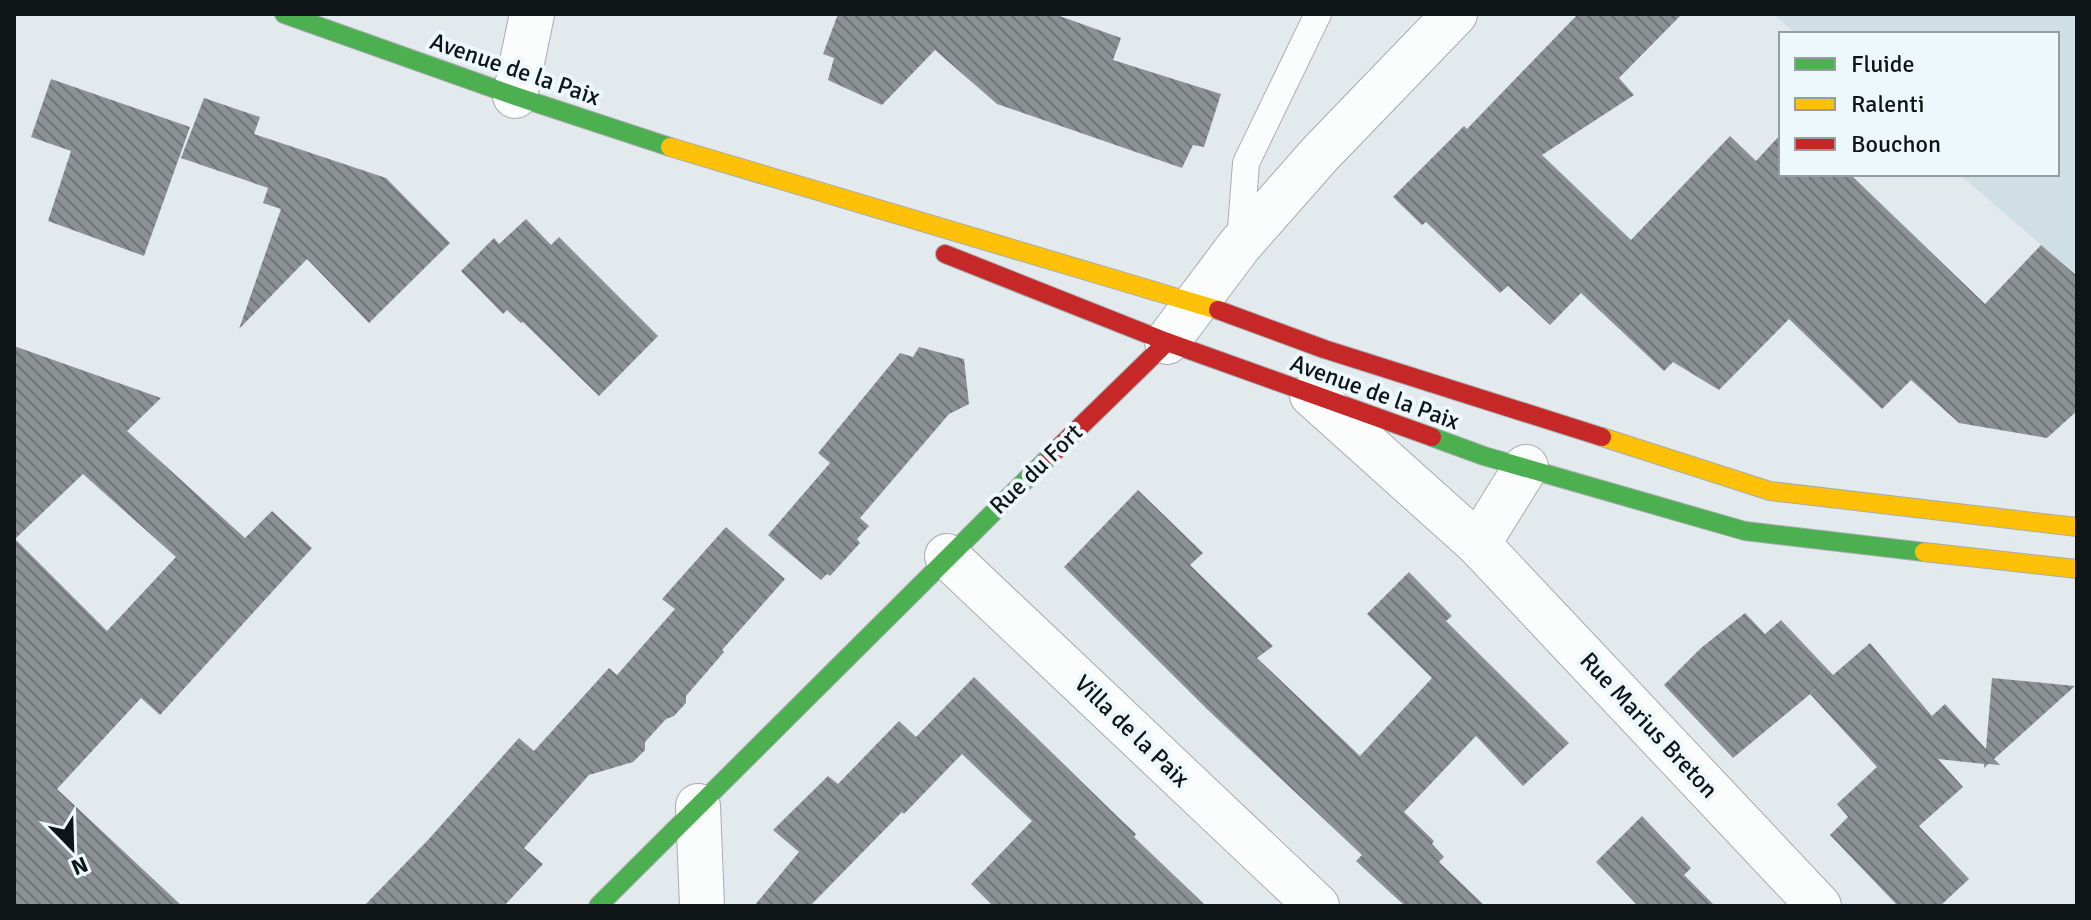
<svg xmlns="http://www.w3.org/2000/svg" width="2091" height="920" viewBox="0 0 2091 920" font-family="Signika,sans-serif">
	<defs>
		<pattern id="building-back-hatch" width="6" height="6" patternUnits="userSpaceOnUse" patternTransform="scale(2)"><rect width="6" height="6" fill="#8c9194"/><path d="M-1 5l2 2M0 0l6 6M5-1l2 2" fill="none" stroke="#717578"/></pattern>
	</defs>
	<rect width="100%" height="100%" fill="#e2eaee"/>
	<polygon fill="#d0dfe6" points="1773,14 2077,14 2077,276 1959,174 2057,174 2057,34 1796,34"/>
	<g fill="url(#building-back-hatch)" fill-rule="evenodd">
		<polygon points="838,14 1054,14 1121,38 1113,60 1221,94 1204,147 1193,145 1182,168 997,104 935,50 882,105 828,80 834,58 823,54"/>
		<polygon points="1578,14 1682,14 1619,78 1634,95 1542,155 1631,240 1730,136 1756,161 1781,134 1781,174 1850,174 1985,304 2041,245 2077,276 2077,411 2047,438 1959,423 1911,380 1882,409 1789,319 1719,390 1673,362 1664,371 1581,293 1550,325 1508,286 1500,293 1426,222 1422,225 1393,197 1464,126 1467,129"/>
		<polygon points="51,79 190,127 144,256 48,221 71,151 31,137"/>
		<polygon points="204,98 260,117 254,134 386,178 450,243 369,323 307,259 239,329 281,209 263,203 268,188 181,158"/>
		<polygon points="526,219 551,245 559,237 658,336 599,396 523,322 521,323 507,310 503,314 461,271 494,238 499,244"/>
		<path d="M14 346 161 398 127 431 245 538 272 511 312 548 160 715 141 698 57 789 182 906H14ZM83 474 176 557 107 631 15 539Z"/>
		<polygon points="919,347 964,359 969,404 949,414 860,518 869,526 857,539 860,543 830,576 827,574 821,580 768,535 830,463 818,453 900,353 913,357"/>
		<polygon points="1138,490 1203,553 1190,565 1273,646 1257,658 1360,756 1432,678 1367,614 1409,572 1452,616 1446,621 1569,743 1523,786 1476,736 1404,812 1434,841 1432,844 1444,857 1439,862 1485,906 1405,906 1356,861 1362,855 1208,710 1064,567"/>
		<polygon points="726,527 785,579 722,650 724,652 686,696 686,703 674,716 666,719 645,742 645,750 633,762 589,775 524,848 543,864 504,906 364,906 428,840 519,738 534,751 609,668 617,675 675,609 662,599"/>
		<polygon points="1745,613 1765,634 1781,620 1833,675 1870,643 1932,716 1945,704 1986,749 1992,678 2075,686 1994,759 2000,765 1988,764 1984,768 1984,764 1938,759 1963,787 1919,826 1969,879 1940,906 1898,906 1830,835 1848,817 1837,804 1877,767 1810,694 1826,681 1733,758 1664,685 1701,648"/>
		<polygon points="974,677 1120,819 1136,834 1134,837 1206,906 993,906 971,884 1032,821 962,754 904,814 902,812 810,906 754,906 799,852 773,830 828,776 838,784 899,721 916,737"/>
		<polygon points="1642,816 1691,868 1684,875 1715,906 1638,906 1596,862"/>
	</g>
	<g fill="none" stroke-linecap="round" stroke-linejoin="round">
		<g stroke="#a7acaf" stroke-width="28">
			<polyline id="lane" points="1240,242 1246,163 1318,14"/>
		</g>
		<g stroke="#a7acaf" stroke-width="46">
			<g id="street">
				<polyline points="515,96 532,14"/>
				<polyline points="1167,342 1239,246 1320,154 1455,14"/>
				<polyline points="1312,395 1478,544 1819,906"/>
				<polyline points="1478,544 1526,467"/>
				<polyline points="947,556 1317,906"/>
				<polyline points="698,806 702,906"/>
			</g>
		</g>
		<g stroke="#a7acaf" stroke-width="20">
			<g id="fast">
				<polyline points="284,14 515,96 670,147"/>
				<polyline points="1432,437 1484,456 1745,531 1924,552"/>
				<polyline points="598,906 1050,456"/>
			</g>
		</g>
		<g stroke="#a7acaf" stroke-width="20">
			<g id="slow">
				<polyline points="670,147 1218,310"/>
				<polyline points="1602,437 1770,491 2077,527"/>
				<polyline points="1924,552 2077,569"/>
			</g>
		</g>
		<g stroke="#a7acaf" stroke-width="20">
			<g id="jam">
				<polyline points="945,254 1167,342 1432,437"/>
				<polyline points="1218,310 1324,349 1602,437"/>
				<polyline points="1050,456 1167,342"/>
			</g>
		</g>
		<use href="#lane" stroke="#fbfcfc" stroke-width="26"/>
		<use href="#street" stroke="#fbfcfc" stroke-width="44"/>
		<use href="#fast" stroke="#4caf50" stroke-width="18"/>
		<use href="#slow" stroke="#ffc107" stroke-width="18"/>
		<use href="#jam" stroke="#c62828" stroke-width="18"/>
	</g>
	<g text-anchor="middle" stroke-width="8" stroke-linejoin="round" paint-order="stroke">
		<g font-size="24" fill="#0f1416" stroke="#edf8fd">
			<text transform="translate(515 69) rotate(19)" y="8">Avenue de la Paix</text>
			<text transform="translate(1375 392) rotate(20)" y="8">Avenue de la Paix</text>
			<text transform="translate(1036 469) rotate(-44)" y="8">Rue du Fort</text>
			<text transform="translate(1649 725) rotate(47)" y="8">Rue Marius Breton</text>
			<text transform="translate(1132 731) rotate(44)" y="8">Villa de la Paix</text>
		</g>
	</g>
	<rect width="2091" height="920" fill="none" stroke="#0f1416" stroke-width="32"/>
	<rect x="1779" y="32" width="280" height="144" fill="#edf8fd" stroke="#949da1" stroke-width="2"/>
	<rect x="1795" y="58" width="40" height="12" fill="#4caf50" stroke="#949da1" stroke-width="2"/>
	<text x="1851" y="72" font-size="24" fill="#0f1416">Fluide</text>
	<rect x="1795" y="98" width="40" height="12" fill="#ffc107" stroke="#949da1" stroke-width="2"/>
	<text x="1851" y="112" font-size="24" fill="#0f1416">Ralenti</text>
	<rect x="1795" y="138" width="40" height="12" fill="#c62828" stroke="#949da1" stroke-width="2"/>
	<text x="1851" y="152" font-size="24" fill="#0f1416">Bouchon</text>
	<g transform="translate(72 848) rotate(157)" stroke="#edf8fd" stroke-width="6" paint-order="stroke">
	<path d="M0-6L14 30L0 20L-14 30Z" fill="#0f1416"/>
	<text y="-12" font-size="22" font-weight="bold" text-anchor="middle" fill="#0f1416">N</text>
	</g>
</svg>
